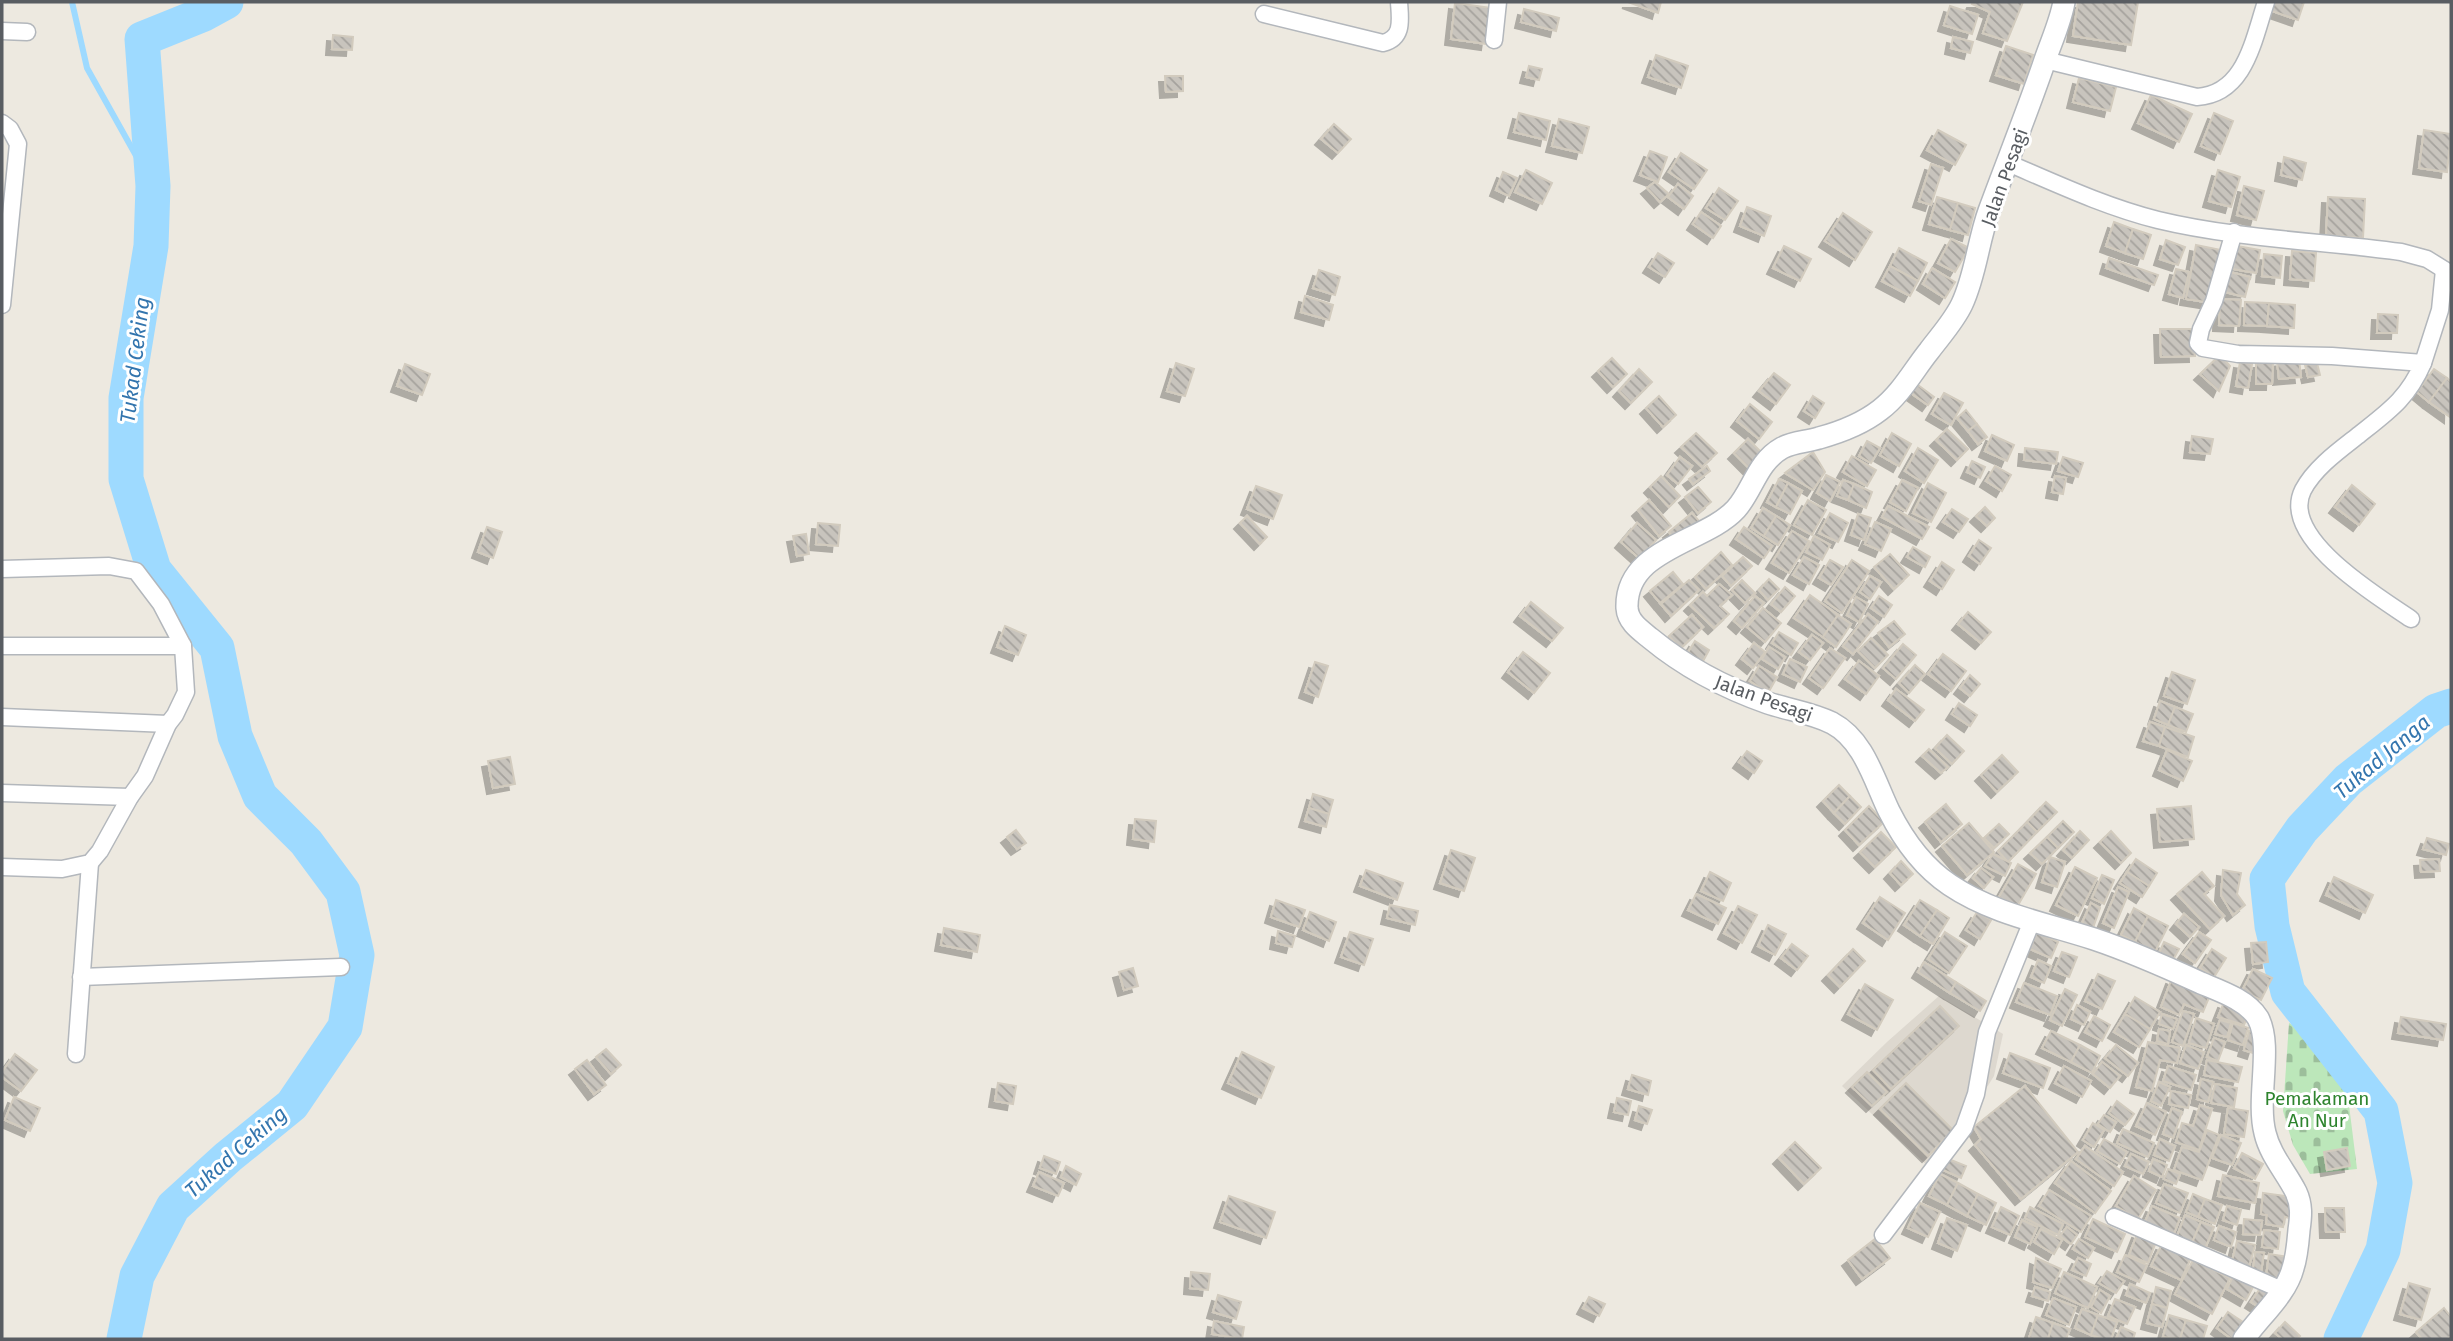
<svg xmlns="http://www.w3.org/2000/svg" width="2453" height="1341" viewBox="0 0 2453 1341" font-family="'Fira Sans',sans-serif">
	<defs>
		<pattern id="cemetery-stones" width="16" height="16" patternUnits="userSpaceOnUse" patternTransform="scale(1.75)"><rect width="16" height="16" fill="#bce7ba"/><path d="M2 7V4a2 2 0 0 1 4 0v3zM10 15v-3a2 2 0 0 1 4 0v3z" fill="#9cbe9b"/></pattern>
		<pattern id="building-back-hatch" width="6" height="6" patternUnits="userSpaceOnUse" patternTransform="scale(1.75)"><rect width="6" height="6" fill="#c8c4bd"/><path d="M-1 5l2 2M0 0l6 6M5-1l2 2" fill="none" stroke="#a5a29d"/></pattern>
		<filter id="shadow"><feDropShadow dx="-6" dy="6" stdDeviation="0" flood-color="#0004"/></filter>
	</defs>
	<rect width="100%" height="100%" fill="#ede9e0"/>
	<polygon fill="#ddd8cf" points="1939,996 2003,1034 1994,1076 1934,1172 1842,1086 1887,1042"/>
	<polygon fill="url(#cemetery-stones)" points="2289,1023 2315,1036 2345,1073 2357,1169 2310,1174 2293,1145 2283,1111"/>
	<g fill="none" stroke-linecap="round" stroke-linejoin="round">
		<polyline stroke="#9edaff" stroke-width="6" points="72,2 87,68 153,186"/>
		<g stroke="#9edaff" stroke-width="35">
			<polyline points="124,1339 137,1276 173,1207 228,1157 292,1105 345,1027 357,955 343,892 306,842 260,796 235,736 217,648 154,570 126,479 126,398 151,246 153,186 142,39 204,14 226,2"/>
			<polyline points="2341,1339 2383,1250 2395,1183 2381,1111 2288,992 2272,926 2267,879 2302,829 2348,780 2436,711 2451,706"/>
		</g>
	</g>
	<g fill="url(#building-back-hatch)" stroke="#d2cbbe" stroke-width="2" filter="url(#shadow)">
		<polygon points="1628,2 1661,2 1658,13"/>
		<polygon points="1973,2 2023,2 2007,41 1983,33 1990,12 1972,4"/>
		<polygon points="2078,2 2138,2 2131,45 2073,36"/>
		<polygon points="2272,2 2304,2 2298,20 2269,10"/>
		<polygon points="1455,3 1492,8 1487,44 1451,39"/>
		<polygon points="1950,6 1978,15 1972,34 1944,25"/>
		<polygon points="1524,9 1559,18 1556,31 1521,22"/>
		<polygon points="333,35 353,37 352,50 332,49"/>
		<polygon points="1953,37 1973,42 1970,53 1951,48"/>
		<polygon points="2006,46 2033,55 2024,84 1996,75"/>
		<polygon points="1656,55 1688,66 1681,88 1648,77"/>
		<polygon points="1529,66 1542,69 1539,80 1526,77"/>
		<polygon points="1165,76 1183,76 1183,91 1166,92"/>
		<polygon points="2079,78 2116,87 2110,111 2073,102"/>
		<polygon points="2151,95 2192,114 2179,142 2138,123"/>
		<polygon points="1519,113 1550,121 1546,140 1514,132"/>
		<polygon points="2214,113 2233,121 2220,154 2201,146"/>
		<polygon points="1559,119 1589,127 1582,153 1552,146"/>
		<polygon points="1334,124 1351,139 1338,153 1321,139"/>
		<polygon points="1938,130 1966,145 1955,165 1927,150"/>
		<polygon points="2424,130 2451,134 2447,172 2419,168"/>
		<polygon points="1650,151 1667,157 1658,182 1640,175"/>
		<polygon points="1681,153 1707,170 1694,189 1669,172"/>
		<polygon points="2284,157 2306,163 2302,180 2281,175"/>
		<polygon points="1931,164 1943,168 1931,205 1919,201"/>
		<polygon points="1526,170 1552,183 1542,204 1515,192"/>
		<polygon points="2218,170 2240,177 2231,207 2209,201"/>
		<polygon points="1503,172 1517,178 1509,196 1496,190"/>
		<polygon points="1655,182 1669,194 1660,202 1647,188"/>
		<polygon points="1678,184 1693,196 1684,209 1668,197"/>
		<polygon points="2244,186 2264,191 2256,220 2237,215"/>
		<polygon points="1719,188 1738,201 1725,220 1706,208"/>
		<polygon points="1937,197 1958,203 1950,230 1929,224"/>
		<polygon points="2328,197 2365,199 2363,238 2326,235"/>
		<polygon points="1958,203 1975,208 1968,235 1950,230"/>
		<polygon points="1747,207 1771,216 1764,236 1740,226"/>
		<polygon points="1701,212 1721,226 1713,238 1693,224"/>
		<polygon points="1843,213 1872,232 1855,260 1825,241"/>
		<polygon points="2114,222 2133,229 2125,253 2106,246"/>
		<polygon points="2133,229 2151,235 2143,259 2125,253"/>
		<polygon points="1951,239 1969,248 1955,272 1938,263"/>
		<polygon points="2166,240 2185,247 2178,265 2160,259"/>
		<polygon points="2196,245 2221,250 2212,303 2186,299"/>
		<polygon points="1784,246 1811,259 1800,281 1773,268"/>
		<polygon points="2237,246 2260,250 2256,273 2233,269"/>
		<polygon points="1899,248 1927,263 1918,281 1890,266"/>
		<polygon points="2292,251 2316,253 2314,281 2290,279"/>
		<polygon points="1658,253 1674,263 1665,277 1649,267"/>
		<polygon points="2264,254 2282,256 2280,278 2262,276"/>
		<polygon points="2109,258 2158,275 2154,285 2106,268"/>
		<polygon points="1890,266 1918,281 1910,296 1882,281"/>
		<polygon points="1932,268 1955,282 1945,298 1923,284"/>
		<polygon points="2176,269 2189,272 2183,298 2169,294"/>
		<polygon points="1319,270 1340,277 1335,295 1313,288"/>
		<polygon points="2230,272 2250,277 2245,297 2225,292"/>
		<polygon points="1305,296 1333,305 1329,320 1301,312"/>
		<polygon points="2220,299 2241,300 2239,326 2219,325"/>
		<polygon points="2245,302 2269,303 2267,326 2244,325"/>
		<polygon points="2269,303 2295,305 2294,328 2267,326"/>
		<polygon points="2378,314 2398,315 2397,333 2377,333"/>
		<polygon points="2160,329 2194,329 2195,356 2161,357"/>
		<polygon points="2220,355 2230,366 2219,391 2200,374"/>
		<polygon points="1612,358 1627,374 1613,387 1598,371"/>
		<polygon points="2299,359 2301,377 2279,379 2277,361"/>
		<polygon points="2240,362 2252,364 2248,388 2236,386"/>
		<polygon points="2256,362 2273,362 2272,384 2256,384"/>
		<polygon points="1176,363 1194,369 1185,396 1167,391"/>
		<polygon points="2317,363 2320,375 2308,377 2305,365"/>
		<polygon points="405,364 430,374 422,395 397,386"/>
		<polygon points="1639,369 1652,382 1631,403 1619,391"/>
		<polygon points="2434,369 2447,378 2429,402 2417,392"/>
		<polygon points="1774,373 1790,385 1776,404 1759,391"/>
		<polygon points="2447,378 2451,382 2450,417 2429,402"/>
		<polygon points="1918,385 1934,397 1928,405 1911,393"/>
		<polygon points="1944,393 1963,403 1951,425 1932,414"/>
		<polygon points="1659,396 1676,415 1663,427 1646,408"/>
		<polygon points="1813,396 1824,403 1815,418 1804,411"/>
		<polygon points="1750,404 1772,422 1759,439 1737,421"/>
		<polygon points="1966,410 1977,424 1968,431 1957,418"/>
		<polygon points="1977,424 1987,437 1978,444 1968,431"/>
		<polygon points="1947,429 1968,449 1957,460 1936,440"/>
		<polygon points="1696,433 1717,453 1702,467 1681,447"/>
		<polygon points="1892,433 1911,444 1899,466 1880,455"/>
		<polygon points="1992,435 2014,445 2007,461 1985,451"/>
		<polygon points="2192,436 2213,439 2210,454 2190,452"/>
		<polygon points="1748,439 1765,456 1751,470 1734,453"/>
		<polygon points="1867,441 1880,448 1871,463 1859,456"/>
		<polygon points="1918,448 1938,460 1924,483 1905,471"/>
		<polygon points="2025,448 2058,452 2056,464 2024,460"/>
		<polygon points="1813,452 1825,472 1813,490 1785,473"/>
		<polygon points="1852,456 1876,470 1867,486 1843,472"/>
		<polygon points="1680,457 1692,466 1678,484 1667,475"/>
		<polygon points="2063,457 2083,463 2078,477 2058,471"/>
		<polygon points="1972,461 1985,467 1980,478 1967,472"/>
		<polygon points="1707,466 1710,471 1693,484 1689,479"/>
		<polygon points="1995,466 2011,475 2002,491 1986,481"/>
		<polygon points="1826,475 1840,482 1830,501 1817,493"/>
		<polygon points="1661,476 1680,496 1669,507 1650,487"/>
		<polygon points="2055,476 2066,478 2063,494 2052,492"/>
		<polygon points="1779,479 1788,483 1776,507 1767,502"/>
		<polygon points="1843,480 1854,484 1848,500 1837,496"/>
		<polygon points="1902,480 1918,488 1906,511 1890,502"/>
		<polygon points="1788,483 1802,491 1790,514 1776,507"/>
		<polygon points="1928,483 1946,493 1931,522 1913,513"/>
		<polygon points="1854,484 1872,492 1866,508 1848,500"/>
		<polygon points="2352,485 2375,504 2359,525 2335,507"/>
		<polygon points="1256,486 1282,495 1273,519 1247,509"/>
		<polygon points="1698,487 1711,502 1698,513 1685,497"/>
		<polygon points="1649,500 1671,526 1659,536 1638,510"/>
		<polygon points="1808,500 1826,510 1812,535 1794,525"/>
		<polygon points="1888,506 1929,527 1922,539 1882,517"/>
		<polygon points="1985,507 1995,518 1987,526 1976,516"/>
		<polygon points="1763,508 1776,516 1764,536 1751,528"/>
		<polygon points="1952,509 1968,519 1959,532 1943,522"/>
		<polygon points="1692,513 1700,522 1676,541 1669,532"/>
		<polygon points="1830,513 1848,523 1838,542 1819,533"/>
		<polygon points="1858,514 1871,518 1864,540 1851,535"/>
		<polygon points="1247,516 1267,537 1260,544 1240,523"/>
		<polygon points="1776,516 1790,525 1778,545 1764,536"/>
		<polygon points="1875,522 1891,529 1881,551 1865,544"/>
		<polygon points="818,523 840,525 838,546 816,544"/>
		<polygon points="1637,523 1656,540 1640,559 1621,542"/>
		<polygon points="487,527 502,532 493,558 478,552"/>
		<polygon points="1744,527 1772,546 1764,558 1736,539"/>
		<polygon points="1792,531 1809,541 1789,573 1772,563"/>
		<polygon points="806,534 809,554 797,556 793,536"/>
		<polygon points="1814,536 1830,545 1822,560 1806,552"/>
		<polygon points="1979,540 1991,548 1980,564 1969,556"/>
		<polygon points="1913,547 1930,557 1925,567 1907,557"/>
		<polygon points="1721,552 1732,565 1706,589 1695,577"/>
		<polygon points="1890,554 1909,575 1894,589 1874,567"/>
		<polygon points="1743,557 1752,566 1731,586 1722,576"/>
		<polygon points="1804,557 1819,565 1809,584 1793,575"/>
		<polygon points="1830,560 1843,567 1831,585 1819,578"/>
		<polygon points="1852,560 1869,571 1842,613 1825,601"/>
		<polygon points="1942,562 1954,570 1942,589 1930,581"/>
		<polygon points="1673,572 1683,584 1660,603 1650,591"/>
		<polygon points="1870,576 1881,582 1870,599 1860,592"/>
		<polygon points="1769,579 1779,589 1768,600 1759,590"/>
		<polygon points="1689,580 1699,590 1671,616 1661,604"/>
		<polygon points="1742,580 1755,593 1745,603 1732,590"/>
		<polygon points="1719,584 1732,595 1720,606 1729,614 1714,628 1690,605 1703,592 1707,596"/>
		<polygon points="1785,587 1795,596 1781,612 1771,604"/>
		<polygon points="1810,595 1838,615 1823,637 1794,618"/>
		<polygon points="1755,596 1764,603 1742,628 1734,621"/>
		<polygon points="1879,596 1892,605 1884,617 1871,608"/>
		<polygon points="1856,597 1868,604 1859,622 1847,615"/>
		<polygon points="1531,602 1563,628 1552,641 1520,616"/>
		<polygon points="1763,608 1781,623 1765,642 1747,627"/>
		<polygon points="1968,612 1991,632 1981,643 1958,624"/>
		<polygon points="1868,614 1878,622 1853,654 1843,646"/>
		<polygon points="1692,615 1703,627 1680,649 1669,636"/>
		<polygon points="1838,615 1851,624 1836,647 1823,637"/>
		<polygon points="1894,621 1905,634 1889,647 1878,633"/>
		<polygon points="1005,626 1026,635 1018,655 997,647"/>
		<polygon points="1779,632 1798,643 1791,655 1772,643"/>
		<polygon points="1812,635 1823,643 1810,660 1799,652"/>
		<polygon points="1871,638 1888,655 1875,668 1858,651"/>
		<polygon points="1695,641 1709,650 1702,663 1687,654"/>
		<polygon points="1754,643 1765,652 1753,668 1742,659"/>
		<polygon points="1903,644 1916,655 1896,679 1883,668"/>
		<polygon points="1769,647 1785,657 1778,669 1762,659"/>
		<polygon points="1830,648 1845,658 1823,688 1809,678"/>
		<polygon points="1523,652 1550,673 1534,693 1508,672"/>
		<polygon points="1943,654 1966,671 1951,691 1928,674"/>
		<polygon points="1790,659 1807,667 1800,682 1783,674"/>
		<polygon points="1859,661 1879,676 1866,694 1845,679"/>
		<polygon points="1315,662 1328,666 1318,697 1305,692"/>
		<polygon points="1915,665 1925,674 1909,693 1899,683"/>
		<polygon points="1759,666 1777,677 1768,693 1750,681"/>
		<polygon points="2172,672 2195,680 2187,704 2164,696"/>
		<polygon points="1970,675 1980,684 1970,696 1960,688"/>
		<polygon points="1896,689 1924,710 1915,721 1888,700"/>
		<polygon points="2160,701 2175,707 2168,725 2154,719"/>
		<polygon points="1959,703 1977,715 1970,726 1952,714"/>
		<polygon points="2175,707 2193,714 2186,732 2168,725"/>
		<polygon points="2150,722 2165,727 2159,746 2143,741"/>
		<polygon points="2165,727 2194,737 2188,757 2159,746"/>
		<polygon points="1947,735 1964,751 1952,764 1935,748"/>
		<polygon points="1929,749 1948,767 1941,773 1922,756"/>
		<polygon points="2167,750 2192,761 2183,781 2159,770"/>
		<polygon points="1747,751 1762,761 1754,773 1739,762"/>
		<polygon points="2002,755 2018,772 1997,792 1981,775"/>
		<polygon points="510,757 515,784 493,788 488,761"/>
		<polygon points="1839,785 1850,796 1834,813 1823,801"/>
		<polygon points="1313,794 1333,800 1329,814 1309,808"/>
		<polygon points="1850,796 1861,807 1845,824 1834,813"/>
		<polygon points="2046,802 2057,812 2037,832 2027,822"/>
		<polygon points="1946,804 1962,824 1941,842 1925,822"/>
		<polygon points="1869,806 1884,822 1859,845 1845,830"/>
		<polygon points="2191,806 2194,839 2160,842 2157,809"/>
		<polygon points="1309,808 1329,814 1326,827 1305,821"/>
		<polygon points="1135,819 1156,821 1154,842 1133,839"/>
		<polygon points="2063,821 2074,832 2058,848 2047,837"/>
		<polygon points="2027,822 2037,832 2008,862 1998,851"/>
		<polygon points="1969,823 1994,852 1967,875 1942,846"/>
		<polygon points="1999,824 2009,834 1994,848 1984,838"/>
		<polygon points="1016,830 1026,843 1017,849 1007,837"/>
		<polygon points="2080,831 2089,840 2072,858 2063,850"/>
		<polygon points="2111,831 2131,853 2121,863 2100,842"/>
		<polygon points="1881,832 1896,847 1875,867 1860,852"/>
		<polygon points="2047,837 2058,848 2042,864 2030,853"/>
		<polygon points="2427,838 2449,844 2446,855 2423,849"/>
		<polygon points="1451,850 1475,858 1464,891 1440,883"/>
		<polygon points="1993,854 2011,863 2005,876 1985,866"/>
		<polygon points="2050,857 2065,862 2057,887 2042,882"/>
		<polygon points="2136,859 2157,873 2149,886 2127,872"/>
		<polygon points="2439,859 2440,871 2421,872 2420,860"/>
		<polygon points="1901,861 1913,874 1901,885 1890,873"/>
		<polygon points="2018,864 2036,874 2017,907 1999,897"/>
		<polygon points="2075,867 2097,878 2078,916 2056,905"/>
		<polygon points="1981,868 1993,877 1984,888 1973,878"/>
		<polygon points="1366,870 1403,883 1397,900 1360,886"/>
		<polygon points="2223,870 2241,873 2237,894 2245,905 2233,915 2221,895"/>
		<polygon points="1710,872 1731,883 1723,901 1701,891"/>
		<polygon points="2127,872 2149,886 2142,897 2120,883"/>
		<polygon points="2202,872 2214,886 2204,894 2224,916 2210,929 2177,894"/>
		<polygon points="2102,875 2114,880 2104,904 2092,898"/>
		<polygon points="2334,877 2373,895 2365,913 2326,895"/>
		<polygon points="2118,887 2129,892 2114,928 2103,923"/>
		<polygon points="1696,894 1726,908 1718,924 1688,910"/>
		<polygon points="1880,897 1905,913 1888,940 1863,923"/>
		<polygon points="1276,900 1305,910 1299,927 1271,917"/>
		<polygon points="1920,900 1937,910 1920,936 1904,925"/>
		<polygon points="2091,903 2100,908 2093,928 2082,923"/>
		<polygon points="1390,905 1418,911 1415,925 1387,918"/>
		<polygon points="1738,906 1757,915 1742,943 1724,933"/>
		<polygon points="2134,908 2148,916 2135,942 2121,935"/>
		<polygon points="1937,910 1949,918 1933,944 1920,936"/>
		<polygon points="1310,912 1336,922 1329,941 1303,930"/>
		<polygon points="1977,912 1991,920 1980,939 1966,930"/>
		<polygon points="2184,914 2199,927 2190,937 2176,924"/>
		<polygon points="2148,916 2168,926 2155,952 2135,942"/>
		<polygon points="1768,925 1786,934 1775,955 1758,946"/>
		<polygon points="944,928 980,935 977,952 941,945"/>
		<polygon points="1278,931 1295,936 1292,947 1276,943"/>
		<polygon points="1350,932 1373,939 1364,965 1341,957"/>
		<polygon points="1945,932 1967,946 1949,973 1928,959"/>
		<polygon points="2037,932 2058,942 2051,958 2030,949"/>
		<polygon points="2199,932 2211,940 2195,963 2183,954"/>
		<polygon points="2164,942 2179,949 2173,960 2159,953"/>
		<polygon points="2266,942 2268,962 2253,964 2251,943"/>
		<polygon points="1792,944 1808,956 1797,970 1781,958"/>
		<polygon points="1853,949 1865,961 1840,987 1828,975"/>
		<polygon points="2212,949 2226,958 2214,977 2200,968"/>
		<polygon points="2062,952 2077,957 2069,977 2054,971"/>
		<polygon points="2038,960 2051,966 2044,983 2031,977"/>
		<polygon points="1924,962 1956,982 1950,993 1918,972"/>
		<polygon points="1133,968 1138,986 1124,990 1119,972"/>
		<polygon points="2253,969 2272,978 2261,1000 2242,991"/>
		<polygon points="2098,974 2115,981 2102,1009 2085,1001"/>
		<polygon points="2172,978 2210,995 2203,1012 2184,1004 2179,1015 2161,1007"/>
		<polygon points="1956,982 1986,1001 1980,1011 1950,993"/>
		<polygon points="2024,983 2057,996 2050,1015 2016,1002"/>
		<polygon points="1865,984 1893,1000 1877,1030 1848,1014"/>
		<polygon points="2065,989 2077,995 2062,1026 2050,1020"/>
		<polygon points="2135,997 2160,1012 2150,1029 2125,1014"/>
		<polygon points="2224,1002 2249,1012 2244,1025 2218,1017"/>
		<polygon points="2077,1005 2090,1012 2084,1025 2071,1019"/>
		<polygon points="1940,1006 1959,1026 1891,1089 1873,1070"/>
		<polygon points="2183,1011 2194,1014 2183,1046 2172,1042"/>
		<polygon points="2125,1014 2150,1029 2139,1047 2114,1032"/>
		<polygon points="2162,1014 2177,1019 2173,1029 2159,1024"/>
		<polygon points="2094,1016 2110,1025 2102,1041 2085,1032"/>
		<polygon points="2401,1017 2446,1024 2443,1040 2398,1033"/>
		<polygon points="2196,1018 2214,1024 2206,1048 2189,1043"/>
		<polygon points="2220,1020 2231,1023 2227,1037 2215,1034"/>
		<polygon points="2233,1023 2248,1028 2243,1045 2228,1040"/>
		<polygon points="2159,1029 2170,1031 2168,1044 2157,1041"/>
		<polygon points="2051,1031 2080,1045 2071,1062 2042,1048"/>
		<polygon points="2249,1031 2259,1034 2253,1053 2244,1050"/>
		<polygon points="2214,1038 2225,1042 2218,1061 2207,1057"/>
		<polygon points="2148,1042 2180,1048 2177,1063 2160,1060 2152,1091 2136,1087"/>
		<polygon points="2080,1045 2100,1056 2092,1073 2071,1062"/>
		<polygon points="2116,1045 2138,1063 2128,1076 2105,1058"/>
		<polygon points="2186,1045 2204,1052 2198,1069 2180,1063"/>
		<polygon points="606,1049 621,1065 611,1074 596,1057"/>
		<polygon points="1242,1052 1274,1067 1261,1098 1228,1083"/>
		<polygon points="2010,1053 2050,1068 2043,1088 2003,1073"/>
		<polygon points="15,1054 37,1070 21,1091 2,1077 2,1072"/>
		<polygon points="587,1060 606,1085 594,1094 575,1069"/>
		<polygon points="2207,1060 2242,1067 2238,1082 2204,1075"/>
		<polygon points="2102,1062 2120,1076 2110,1088 2093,1074"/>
		<polygon points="2064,1066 2091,1081 2082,1097 2055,1083"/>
		<polygon points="2168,1066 2196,1075 2191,1090 2163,1081"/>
		<polygon points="1867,1072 1887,1092 1872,1106 1852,1087"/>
		<polygon points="1632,1075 1651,1081 1648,1095 1628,1089"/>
		<polygon points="2201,1079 2213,1082 2208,1102 2197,1099"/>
		<polygon points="2159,1082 2170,1087 2161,1106 2151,1101"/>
		<polygon points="998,1083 1016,1086 1013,1104 995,1101"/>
		<polygon points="1906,1083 1953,1130 1928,1156 1880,1109"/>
		<polygon points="2215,1084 2237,1088 2234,1107 2211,1103"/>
		<polygon points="2025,1086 2078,1152 2021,1199 1975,1145 1981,1139 1974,1127"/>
		<polygon points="2171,1091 2191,1095 2188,1108 2169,1104"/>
		<polygon points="14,1097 40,1108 30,1131 5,1120"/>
		<polygon points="1617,1098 1631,1101 1628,1115 1614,1112"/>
		<polygon points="2117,1101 2134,1114 2125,1125 2109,1113"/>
		<polygon points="2147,1103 2166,1112 2155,1135 2136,1126"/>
		<polygon points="2200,1105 2212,1109 2199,1150 2176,1142 2182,1123 2193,1126"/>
		<polygon points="1639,1106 1652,1110 1647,1124 1635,1120"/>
		<polygon points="2172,1108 2182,1112 2173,1138 2163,1134"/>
		<polygon points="2228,1108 2248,1111 2244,1137 2224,1134"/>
		<polygon points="2104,1115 2116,1122 2110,1132 2098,1124"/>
		<polygon points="2093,1123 2104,1130 2094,1147 2083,1140"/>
		<polygon points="2123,1129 2154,1143 2148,1157 2117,1143"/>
		<polygon points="2207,1130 2219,1135 2202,1180 2174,1170 2182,1147 2199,1152"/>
		<polygon points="2221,1135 2241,1143 2232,1165 2212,1158"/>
		<polygon points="2104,1139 2127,1152 2120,1164 2097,1151"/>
		<polygon points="2160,1139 2175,1146 2169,1161 2154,1155"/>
		<polygon points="1795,1142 1821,1168 1804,1184 1779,1158"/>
		<polygon points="2085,1146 2123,1172 2114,1186 2076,1159"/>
		<polygon points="2347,1148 2350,1166 2327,1170 2324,1152"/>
		<polygon points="2242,1153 2263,1164 2255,1179 2234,1168"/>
		<polygon points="2131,1154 2149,1162 2143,1174 2125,1166"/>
		<polygon points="1044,1156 1060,1162 1056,1174 1040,1168"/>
		<polygon points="1946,1158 1966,1166 1961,1178 1941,1169"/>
		<polygon points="2153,1159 2167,1165 2162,1177 2149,1171"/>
		<polygon points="2071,1161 2111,1191 2095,1213 2055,1183"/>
		<polygon points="1066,1166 1081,1174 1076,1185 1061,1177"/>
		<polygon points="2168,1169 2180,1174 2176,1184 2164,1179"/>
		<polygon points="1039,1172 1064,1183 1058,1196 1033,1186"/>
		<polygon points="1940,1174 1958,1183 1947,1205 1929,1196"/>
		<polygon points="2223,1175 2259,1183 2255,1203 2218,1196"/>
		<polygon points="2134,1176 2156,1190 2138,1219 2116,1206"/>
		<polygon points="1958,1183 1978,1194 1967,1216 1947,1205"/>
		<polygon points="2164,1184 2188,1193 2180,1213 2156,1203"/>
		<polygon points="2049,1190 2091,1216 2081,1232 2039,1206"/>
		<polygon points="2263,1193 2293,1197 2290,1218 2285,1217 2283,1227 2266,1224 2267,1215 2261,1214"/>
		<polygon points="1978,1194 1996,1203 1986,1225 1967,1216"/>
		<polygon points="2193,1194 2205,1199 2198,1217 2186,1212"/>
		<polygon points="1229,1196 1275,1212 1266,1238 1220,1222"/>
		<polygon points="2205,1199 2222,1205 2215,1224 2198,1217"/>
		<polygon points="1920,1203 1940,1212 1928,1237 1908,1228"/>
		<polygon points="2152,1206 2180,1218 2173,1236 2144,1224"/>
		<polygon points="2227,1206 2241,1210 2237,1225 2223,1220"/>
		<polygon points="2001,1207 2019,1216 2010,1235 1992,1227"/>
		<polygon points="2030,1207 2063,1224 2058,1235 2025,1218"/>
		<polygon points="2325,1208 2344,1208 2345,1232 2326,1232"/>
		<polygon points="2185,1215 2201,1222 2191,1245 2176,1239"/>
		<polygon points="1947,1218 1967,1225 1957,1251 1938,1243"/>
		<polygon points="2093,1219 2125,1234 2117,1252 2085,1237"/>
		<polygon points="2244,1219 2262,1221 2260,1235 2243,1234"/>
		<polygon points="2022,1220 2037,1227 2030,1244 2015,1237"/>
		<polygon points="2201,1222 2214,1227 2204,1251 2191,1245"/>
		<polygon points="2219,1226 2236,1232 2231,1247 2214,1240"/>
		<polygon points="2067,1227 2077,1235 2071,1244 2060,1236"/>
		<polygon points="2041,1229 2062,1240 2054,1254 2034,1242"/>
		<polygon points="2264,1230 2280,1232 2278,1249 2262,1247"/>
		<polygon points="2138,1232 2157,1239 2148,1263 2129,1255"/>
		<polygon points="1875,1239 1890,1258 1862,1279 1848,1260"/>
		<polygon points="2079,1239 2094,1248 2088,1258 2073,1249"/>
		<polygon points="2237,1241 2255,1245 2247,1274 2230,1269"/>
		<polygon points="2162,1244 2191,1258 2181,1280 2151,1266"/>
		<polygon points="2255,1252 2264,1253 2261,1272 2253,1271"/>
		<polygon points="2269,1254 2289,1257 2286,1279 2266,1277"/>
		<polygon points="2125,1255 2147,1265 2139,1282 2117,1272"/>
		<polygon points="2036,1258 2061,1269 2052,1288 2033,1282"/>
		<polygon points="2078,1258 2091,1264 2086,1276 2072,1270"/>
		<polygon points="2193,1260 2230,1278 2212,1314 2175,1294"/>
		<polygon points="2107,1271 2124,1281 2116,1293 2099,1283"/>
		<polygon points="1191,1272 1210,1274 1208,1290 1190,1288"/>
		<polygon points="2064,1272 2097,1287 2088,1308 2055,1293"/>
		<polygon points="2233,1276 2253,1287 2246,1300 2227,1289"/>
		<polygon points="2409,1283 2430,1289 2421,1320 2400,1314"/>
		<polygon points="2130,1284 2150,1293 2146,1303 2126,1295"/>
		<polygon points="2035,1287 2050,1292 2048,1301 2032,1296"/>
		<polygon points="2156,1287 2171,1291 2167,1308 2152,1304"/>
		<polygon points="2261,1287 2271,1294 2262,1309 2251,1302"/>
		<polygon points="2100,1290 2110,1296 2101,1313 2091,1307"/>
		<polygon points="1218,1295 1241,1302 1236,1319 1213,1312"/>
		<polygon points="1589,1297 1605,1304 1599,1316 1583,1308"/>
		<polygon points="2053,1298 2076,1307 2069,1325 2046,1315"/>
		<polygon points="2115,1299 2135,1307 2127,1324 2108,1316"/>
		<polygon points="2152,1304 2167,1308 2162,1327 2147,1323"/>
		<polygon points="2444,1308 2451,1317 2451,1336 2447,1339 2422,1339 2416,1332"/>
		<polygon points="2082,1309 2098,1315 2091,1335 2075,1328"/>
		<polygon points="2228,1312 2243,1322 2232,1339 2217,1328"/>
		<polygon points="2098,1315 2117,1322 2111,1339 2103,1339 2091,1335"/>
		<polygon points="2169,1315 2186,1320 2180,1339 2163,1337"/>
		<polygon points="2036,1317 2053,1323 2048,1339 2029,1338"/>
		<polygon points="2186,1320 2207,1326 2203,1339 2180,1339"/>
		<polygon points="1214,1321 1244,1327 1242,1339 1212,1334"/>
		<polygon points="2285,1322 2300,1336 2297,1339 2282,1339 2275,1333"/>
		<polygon points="2053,1323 2070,1329 2066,1339 2048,1339"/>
		<polygon points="2121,1327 2135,1333 2133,1339 2116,1339"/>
	</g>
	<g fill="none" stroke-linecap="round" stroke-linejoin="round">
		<g stroke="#b3b7bc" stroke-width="19">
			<g id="minor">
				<path d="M1264 14 1383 43C1404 38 1400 19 1399 2"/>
				<polyline points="2,31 27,32"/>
				<polyline points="1494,40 1498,2"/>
				<path d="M2045 60 2197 97C2245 94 2253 41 2266 2"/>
				<polyline points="2,123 10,129 18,144 2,305"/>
				<path d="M2008 163C2057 184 2106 207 2158 220 2237 239 2321 241 2401 252L2427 259 2451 274"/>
				<path d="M2234 232 2214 301 2201 329 2198 343 2203 348 2238 354 2332 356 2423 363C2408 398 2389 411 2360 434 2341 449 2315 467 2303 490 2279 538 2379 597 2411 619"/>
				<polyline points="2423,363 2440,310 2444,270"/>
				<polyline points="2,569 109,566 136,571 161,604 183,646 186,692 175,715 168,724 145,776 130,797 100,851 90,863 62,869 2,867"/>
				<polyline points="2,646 183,646"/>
				<polyline points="2,717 168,724"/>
				<polyline points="2,793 130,797"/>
				<polyline points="81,977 341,967"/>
				<polyline points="76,1054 90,863"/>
				<polyline points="2114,1217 2282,1290"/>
				<polyline points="1883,1235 1964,1128 1976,1094 1987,1032 2032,921"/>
			</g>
		</g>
		<g stroke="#b3b7bc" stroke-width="24">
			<path id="tertiary" d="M2064 2C2060 24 2050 44 2043 66 2026 115 2007 162 1989 211 1978 241 1976 274 1962 304 1954 321 1941 335 1929 351 1913 371 1901 394 1880 410 1862 424 1841 432 1819 438 1806 442 1793 442 1782 448 1757 462 1753 490 1736 509 1705 543 1625 548 1627 608 1628 622 1640 630 1650 638 1685 667 1725 688 1768 703 1789 710 1812 713 1832 723 1864 740 1874 780 1889 811 1903 839 1923 867 1950 885 1993 914 2045 923 2094 939 2130 951 2166 967 2201 983 2220 991 2247 1000 2258 1018 2273 1046 2256 1098 2265 1133 2270 1155 2286 1172 2296 1192 2302 1205 2301 1216 2299 1230 2298 1242 2297 1256 2293 1268 2286 1295 2259 1317 2244 1339"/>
		</g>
		<use href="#minor" stroke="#fff" stroke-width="16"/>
		<use href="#tertiary" stroke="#fff" stroke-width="21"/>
	</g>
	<g text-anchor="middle" stroke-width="6" stroke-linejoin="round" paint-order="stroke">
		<g font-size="19" fill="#595d62" stroke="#fff">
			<text transform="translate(2004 177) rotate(-70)" y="7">Jalan Pesagi</text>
			<text transform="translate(1764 698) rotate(20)" y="7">Jalan Pesagi</text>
		</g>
		<g font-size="19" fill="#2e842e" stroke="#fff">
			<text x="2317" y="1105">Pemakaman<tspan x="2317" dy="22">An Nur</tspan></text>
		</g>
		<g font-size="21" font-style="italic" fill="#3375ae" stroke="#fff">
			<text transform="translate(135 360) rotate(-83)" y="7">Tukad Ceking</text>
			<text transform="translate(2382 757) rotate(-40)" y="7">Tukad Janga</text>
			<text transform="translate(236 1152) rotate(-41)" y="7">Tukad Ceking</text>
		</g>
	</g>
	<rect width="2453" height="1341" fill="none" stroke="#595d62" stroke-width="7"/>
</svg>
